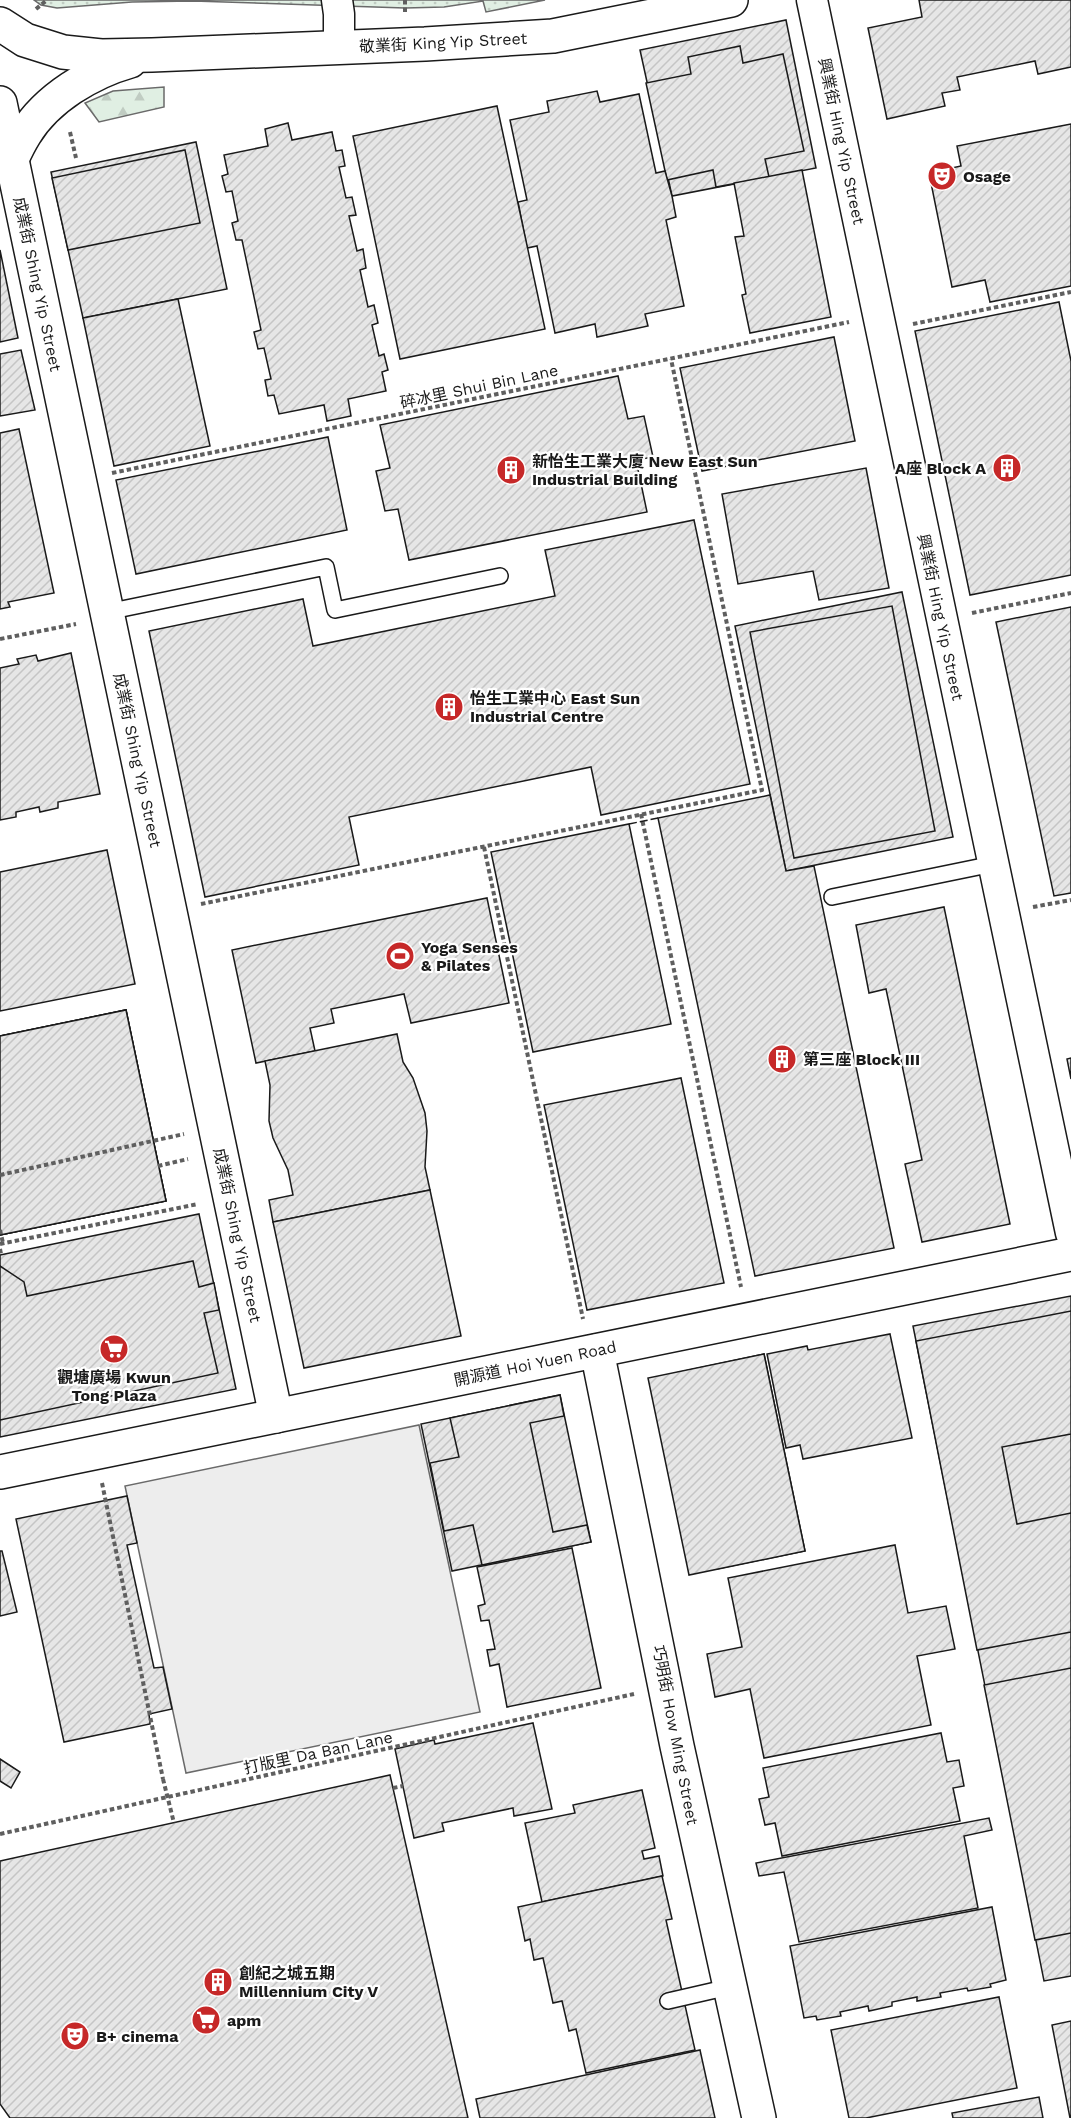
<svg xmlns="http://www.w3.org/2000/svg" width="1071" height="2118" viewBox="0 0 1071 2118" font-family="'Work Sans','Noto Sans TC',sans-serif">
	<defs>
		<pattern id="forest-firs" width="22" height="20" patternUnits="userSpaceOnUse" patternTransform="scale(1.5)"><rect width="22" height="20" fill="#e0efe3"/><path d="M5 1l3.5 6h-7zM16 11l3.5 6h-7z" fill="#c0ccc2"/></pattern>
		<pattern id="park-dots" width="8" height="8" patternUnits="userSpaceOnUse" patternTransform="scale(1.5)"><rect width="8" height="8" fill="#e0efe3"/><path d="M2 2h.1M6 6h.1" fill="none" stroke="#c0ccc2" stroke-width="1.8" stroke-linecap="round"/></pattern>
		<pattern id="building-hatch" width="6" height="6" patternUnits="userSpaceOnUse" patternTransform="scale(1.5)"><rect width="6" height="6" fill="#e6e6e6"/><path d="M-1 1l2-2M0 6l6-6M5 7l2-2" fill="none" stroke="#c5c5c5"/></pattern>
	</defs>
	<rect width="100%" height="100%" fill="#fff"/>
	<polygon fill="url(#forest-firs)" stroke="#6a6a6a" stroke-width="1.5" points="164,87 164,107 99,122 85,103 113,91"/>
	<polygon fill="url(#park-dots)" stroke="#6a6a6a" stroke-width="1.5" points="34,0 545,0 486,12 483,1 444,7 405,8 193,1 132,2 57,8 41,5"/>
	<polygon fill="#ededed" stroke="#6a6a6a" stroke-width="1.5" points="419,1425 480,1712 186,1773 125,1486"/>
	<g fill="url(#building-hatch)" stroke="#1a1a1a" stroke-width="1.5">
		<polygon points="919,0 1071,0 1071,67 1038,74 1035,61 957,77 960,90 942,93 945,106 887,119 868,28 922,17"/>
		<polygon points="786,20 816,168 672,196 640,50"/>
		<polygon points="740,46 743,63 783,54 804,151 765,159 769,177 716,187 713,170 667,180 646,83 691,74 688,57"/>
		<polygon points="597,91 600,102 639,94 656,173 665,171 672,196 676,217 666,220 684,306 645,314 648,326 597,337 595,324 555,333 537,246 527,248 518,202 527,200 510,120 549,112 547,101"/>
		<polygon points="497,106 545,329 400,359 353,136"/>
		<polygon points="288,123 292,140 332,132 336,151 342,150 345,166 339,167 346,198 352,197 356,215 349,216 357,251 363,249 366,268 360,270 368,307 374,305 378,323 372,325 379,356 384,354 388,370 382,372 386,391 348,399 351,416 327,421 324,405 279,414 274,395 268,396 265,380 271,379 264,348 258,349 254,332 261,330 242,240 236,240 232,223 238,221 232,191 226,192 222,176 228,174 224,155 268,146 265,129"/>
		<polygon points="1071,124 1071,286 990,302 985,280 952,287 929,173 961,166 957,146"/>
		<polygon points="196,142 227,289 83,318 51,172"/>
		<polygon points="185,150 200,223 68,250 52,178"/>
		<polygon points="802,170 831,317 750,333 742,295 746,294 735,237 744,236 734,183"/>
		<polygon points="0,250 18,338 0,342"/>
		<polygon points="178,299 210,446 114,466 83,318"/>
		<polygon points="1059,302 1071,361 1071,575 970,595 915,331"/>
		<polygon points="834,337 855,441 702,471 680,368"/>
		<polygon points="21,350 35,410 0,416 0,354"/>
		<polygon points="618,376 628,419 644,416 653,457 636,460 647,512 409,560 398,509 385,511 376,471 390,468 380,425"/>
		<polygon points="19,429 54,593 8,602 10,607 0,609 0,433"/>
		<polygon points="328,437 347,530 136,574 116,480"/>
		<polygon points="866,468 889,588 819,600 813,571 738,584 722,494"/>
		<polygon points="694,520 750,784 601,815 591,767 349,817 359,865 205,897 149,631 303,599 313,646 555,596 545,550"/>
		<polygon points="902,592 953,837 786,871 735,626"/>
		<polygon points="892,606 935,831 794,858 750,632"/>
		<polygon points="1071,607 1071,893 1054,896 996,622"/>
		<polygon points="71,653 100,794 58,802 58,808 40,812 39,807 16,812 16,817 0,820 0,668 19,664 17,659 36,655 38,661"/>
		<polygon points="770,795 786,871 814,866 894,1248 755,1276 658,818"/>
		<polygon points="629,824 671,1024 533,1052 491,852"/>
		<polygon points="107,850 135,984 0,1011 0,872"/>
		<polygon points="487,898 509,1003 411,1023 404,994 331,1009 334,1023 310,1028 315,1051 256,1063 232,950"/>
		<polygon points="944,907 1010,1224 922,1242 905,1164 922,1160 886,989 869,993 856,925"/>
		<polygon points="126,1010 166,1201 0,1235 0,1036"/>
		<polygon points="126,1010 166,1201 0,1235 0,1036"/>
		<polygon points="126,1010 166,1201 0,1235 0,1036"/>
		<polygon points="397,1034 403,1062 413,1078 425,1113 427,1131 425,1167 430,1190 273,1222 269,1200 293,1195 288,1170 273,1138 269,1121 270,1085 265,1061"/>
		<polygon points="1071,1058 1071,1079 1067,1059"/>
		<polygon points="681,1078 724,1283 587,1310 544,1105"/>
		<polygon points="430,1190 461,1336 304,1368 273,1222"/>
		<polygon points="199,1214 236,1389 0,1437 0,1255"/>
		<polygon points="193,1261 199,1287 214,1283 219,1310 204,1313 218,1373 0,1420 0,1266 24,1282 27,1296"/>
		<polygon points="1071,1296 1071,1976 1044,1981 913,1326"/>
		<polygon points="1071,1311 1071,1434 1002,1447 1017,1524 1071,1513 1071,1632 977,1650 916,1341"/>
		<polygon points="890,1334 912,1438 803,1459 800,1445 786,1448 767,1354 807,1346 808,1350"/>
		<polygon points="764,1354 805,1551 716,1569 675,1373"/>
		<polygon points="764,1354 805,1551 689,1575 648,1378"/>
		<polygon points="560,1395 591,1542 452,1571 421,1424"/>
		<polygon points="560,1395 564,1416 530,1423 553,1532 587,1525 591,1542 482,1565 473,1525 444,1531 430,1463 459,1457 450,1418"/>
		<polygon points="127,1496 137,1543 127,1545 154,1668 163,1667 172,1709 149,1714 150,1724 64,1742 16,1519"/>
		<polygon points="895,1545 908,1613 946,1606 955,1649 917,1656 931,1725 764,1758 750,1689 715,1697 707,1654 742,1647 728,1578"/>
		<polygon points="572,1548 601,1688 507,1707 499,1664 490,1666 487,1650 495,1649 489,1620 481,1621 478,1606 485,1604 477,1567"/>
		<polygon points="0,1551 2,1551 17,1612 0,1616"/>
		<polygon points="1071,1668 1071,1933 1035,1940 984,1685"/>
		<polygon points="533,1723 552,1809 514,1816 513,1808 442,1823 444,1831 414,1838 395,1749 434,1740 435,1744"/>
		<polygon points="941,1733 947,1762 959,1760 964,1786 953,1788 960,1821 782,1856 775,1823 765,1825 759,1799 769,1797 763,1768"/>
		<polygon points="0,1759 20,1772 11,1788 0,1781"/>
		<polygon points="390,1775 468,2118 10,2118 0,2104 0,1861"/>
		<polygon points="642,1790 655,1848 642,1851 644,1859 659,1856 663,1876 542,1902 525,1823 575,1813 573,1805"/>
		<polygon points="989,1818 992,1830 964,1836 978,1908 799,1942 784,1872 759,1876 756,1863"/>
		<polygon points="662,1876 672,1919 666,1920 695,2050 586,2073 576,2029 569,2031 562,2001 553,2003 543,1958 534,1960 530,1939 525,1941 518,1907"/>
		<polygon points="992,1907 1006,1980 990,1984 991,1987 968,1991 967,1988 940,1993 941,1997 917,2001 917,1997 892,2002 892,2006 869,2011 868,2006 840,2012 841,2016 817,2020 816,2016 804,2018 790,1946"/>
		<polygon points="999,1997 1017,2088 866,2118 849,2118 831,2030"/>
		<polygon points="1071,2021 1071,2118 1070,2118 1052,2025"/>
		<polygon points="700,2050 715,2118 480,2118 476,2099"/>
		<polygon points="1039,2097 1043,2118 953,2118 952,2113"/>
	</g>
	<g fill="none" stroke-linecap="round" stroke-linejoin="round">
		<g stroke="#1a1a1a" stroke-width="18">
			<g id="lane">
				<polyline points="107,612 326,567 335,610 500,576"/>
				<polyline points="832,897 993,864"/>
				<polyline points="668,2001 729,1987"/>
			</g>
		</g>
		<g stroke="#1a1a1a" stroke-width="33">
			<g id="street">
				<polyline points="337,0 339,14 339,48"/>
				<polyline points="812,0 1071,1233"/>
			</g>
		</g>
		<g stroke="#1a1a1a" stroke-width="36">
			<g id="secondary">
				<polyline points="0,24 25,40 63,52 101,56 152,55 425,44 553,36 731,0"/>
				<polyline points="0,103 276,1416"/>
				<path d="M12 159C16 150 20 142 25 134 47 98 91 72 130 61"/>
				<polyline points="597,1351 677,1746 759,2118"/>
				<polyline points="0,1472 1071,1254"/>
			</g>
		</g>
		<g stroke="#5f5f5f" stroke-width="4" stroke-dasharray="4.5 3" stroke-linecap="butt">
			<polyline points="405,0 405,14"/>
			<polyline points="36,9 47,0"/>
			<polyline points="70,132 76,158"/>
			<polyline points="913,324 1071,292"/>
			<polyline points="112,473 849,322"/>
			<polyline points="972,613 1071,593"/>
			<polyline points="0,639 76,624"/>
			<polyline points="641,814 741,1287"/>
			<polyline points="484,847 583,1319"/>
			<polyline points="201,904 762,790 671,359"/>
			<polyline points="1033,907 1071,900"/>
			<polyline points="158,1166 188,1159"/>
			<polyline points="0,1175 184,1134"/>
			<polyline points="0,1230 3,1243"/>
			<polyline points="0,1244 198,1204"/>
			<polyline points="0,1249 1,1254"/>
			<polyline points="102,1483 163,1779"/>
			<polyline points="393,1788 403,1786"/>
			<polyline points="0,1834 634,1694"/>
		</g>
		<use href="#lane" stroke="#fff" stroke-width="15"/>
		<use href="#street" stroke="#fff" stroke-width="30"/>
		<use href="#secondary" stroke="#fff" stroke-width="33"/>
		<polyline stroke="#5f5f5f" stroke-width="4" stroke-dasharray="4.5 3" stroke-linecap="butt" points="163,1779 174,1823"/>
		<polyline stroke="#1a1a1a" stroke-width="1.5" stroke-dasharray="8 3" stroke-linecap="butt" points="629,824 658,818"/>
	</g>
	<defs>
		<g id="theatre-disc" transform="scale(1.5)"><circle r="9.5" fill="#c62828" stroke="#fff"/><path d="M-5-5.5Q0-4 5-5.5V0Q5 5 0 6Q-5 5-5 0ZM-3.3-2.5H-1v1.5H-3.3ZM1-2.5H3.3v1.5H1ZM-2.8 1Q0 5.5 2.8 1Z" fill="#fff"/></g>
		<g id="building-disc" transform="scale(1.5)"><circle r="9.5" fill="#c62828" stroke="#fff"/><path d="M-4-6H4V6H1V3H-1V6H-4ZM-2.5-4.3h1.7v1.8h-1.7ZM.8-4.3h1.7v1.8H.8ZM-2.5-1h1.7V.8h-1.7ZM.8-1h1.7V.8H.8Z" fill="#fff"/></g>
		<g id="stadium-disc" transform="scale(1.5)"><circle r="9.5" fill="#c62828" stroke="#fff"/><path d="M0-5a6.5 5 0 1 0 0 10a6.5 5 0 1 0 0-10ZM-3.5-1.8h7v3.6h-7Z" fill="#fff"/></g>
		<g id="supermarket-disc" transform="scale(1.5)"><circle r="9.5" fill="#c62828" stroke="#fff"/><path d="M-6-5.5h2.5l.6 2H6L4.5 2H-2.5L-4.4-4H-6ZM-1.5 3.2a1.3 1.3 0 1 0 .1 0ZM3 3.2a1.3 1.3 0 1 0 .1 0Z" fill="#fff"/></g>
	</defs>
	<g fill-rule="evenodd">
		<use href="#theatre-disc" x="942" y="176"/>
		<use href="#building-disc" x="1007" y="468"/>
		<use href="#building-disc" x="511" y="470"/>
		<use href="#building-disc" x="449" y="707"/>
		<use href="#stadium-disc" x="400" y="956"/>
		<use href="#building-disc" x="782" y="1059"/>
		<use href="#supermarket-disc" x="114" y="1349"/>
		<use href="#building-disc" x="218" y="1982"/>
		<use href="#supermarket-disc" x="206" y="2020"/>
		<use href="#theatre-disc" x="75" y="2036"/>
	</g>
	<g text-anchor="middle" stroke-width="4.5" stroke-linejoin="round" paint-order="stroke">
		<g font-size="16" fill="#1a1a1a" stroke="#fff">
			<text transform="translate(443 42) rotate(-3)" y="6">敬業街 King Yip Street</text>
			<text transform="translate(842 141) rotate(78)" y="6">興業街 Hing Yip Street</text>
			<text transform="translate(38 284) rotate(78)" y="6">成業街 Shing Yip Street</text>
			<text transform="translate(479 386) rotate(-12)" y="6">碎冰里 Shui Bin Lane</text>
			<text transform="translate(941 617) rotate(78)" y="6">興業街 Hing Yip Street</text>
			<text transform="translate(138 760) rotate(78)" y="6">成業街 Shing Yip Street</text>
			<text transform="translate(238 1235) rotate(78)" y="6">成業街 Shing Yip Street</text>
			<text transform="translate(535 1363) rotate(-12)" y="6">開源道 Hoi Yuen Road</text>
			<text transform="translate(676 1735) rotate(79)" y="6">巧明街 How Ming Street</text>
			<text transform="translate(318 1752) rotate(-12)" y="6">打版里 Da Ban Lane</text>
		</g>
		<g font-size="16" font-weight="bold" fill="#1a1a1a" stroke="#fff" text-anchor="start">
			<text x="963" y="182">Osage</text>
			<text x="532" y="467">新怡生工業大廈 New East Sun<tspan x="532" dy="18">Industrial Building</tspan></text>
			<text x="986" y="474" text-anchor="end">A座 Block A</text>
			<text x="470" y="704">怡生工業中心 East Sun<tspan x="470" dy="18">Industrial Centre</tspan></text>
			<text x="421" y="953">Yoga Senses<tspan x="421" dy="18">&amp; Pilates</tspan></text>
			<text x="803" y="1065">第三座 Block III</text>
			<text x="114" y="1383" text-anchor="middle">觀塘廣場 Kwun<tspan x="114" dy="18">Tong Plaza</tspan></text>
			<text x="239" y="1979">創紀之城五期<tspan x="239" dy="18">Millennium City V</tspan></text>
			<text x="227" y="2026">apm</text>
			<text x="96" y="2042">B+ cinema</text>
		</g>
	</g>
</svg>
